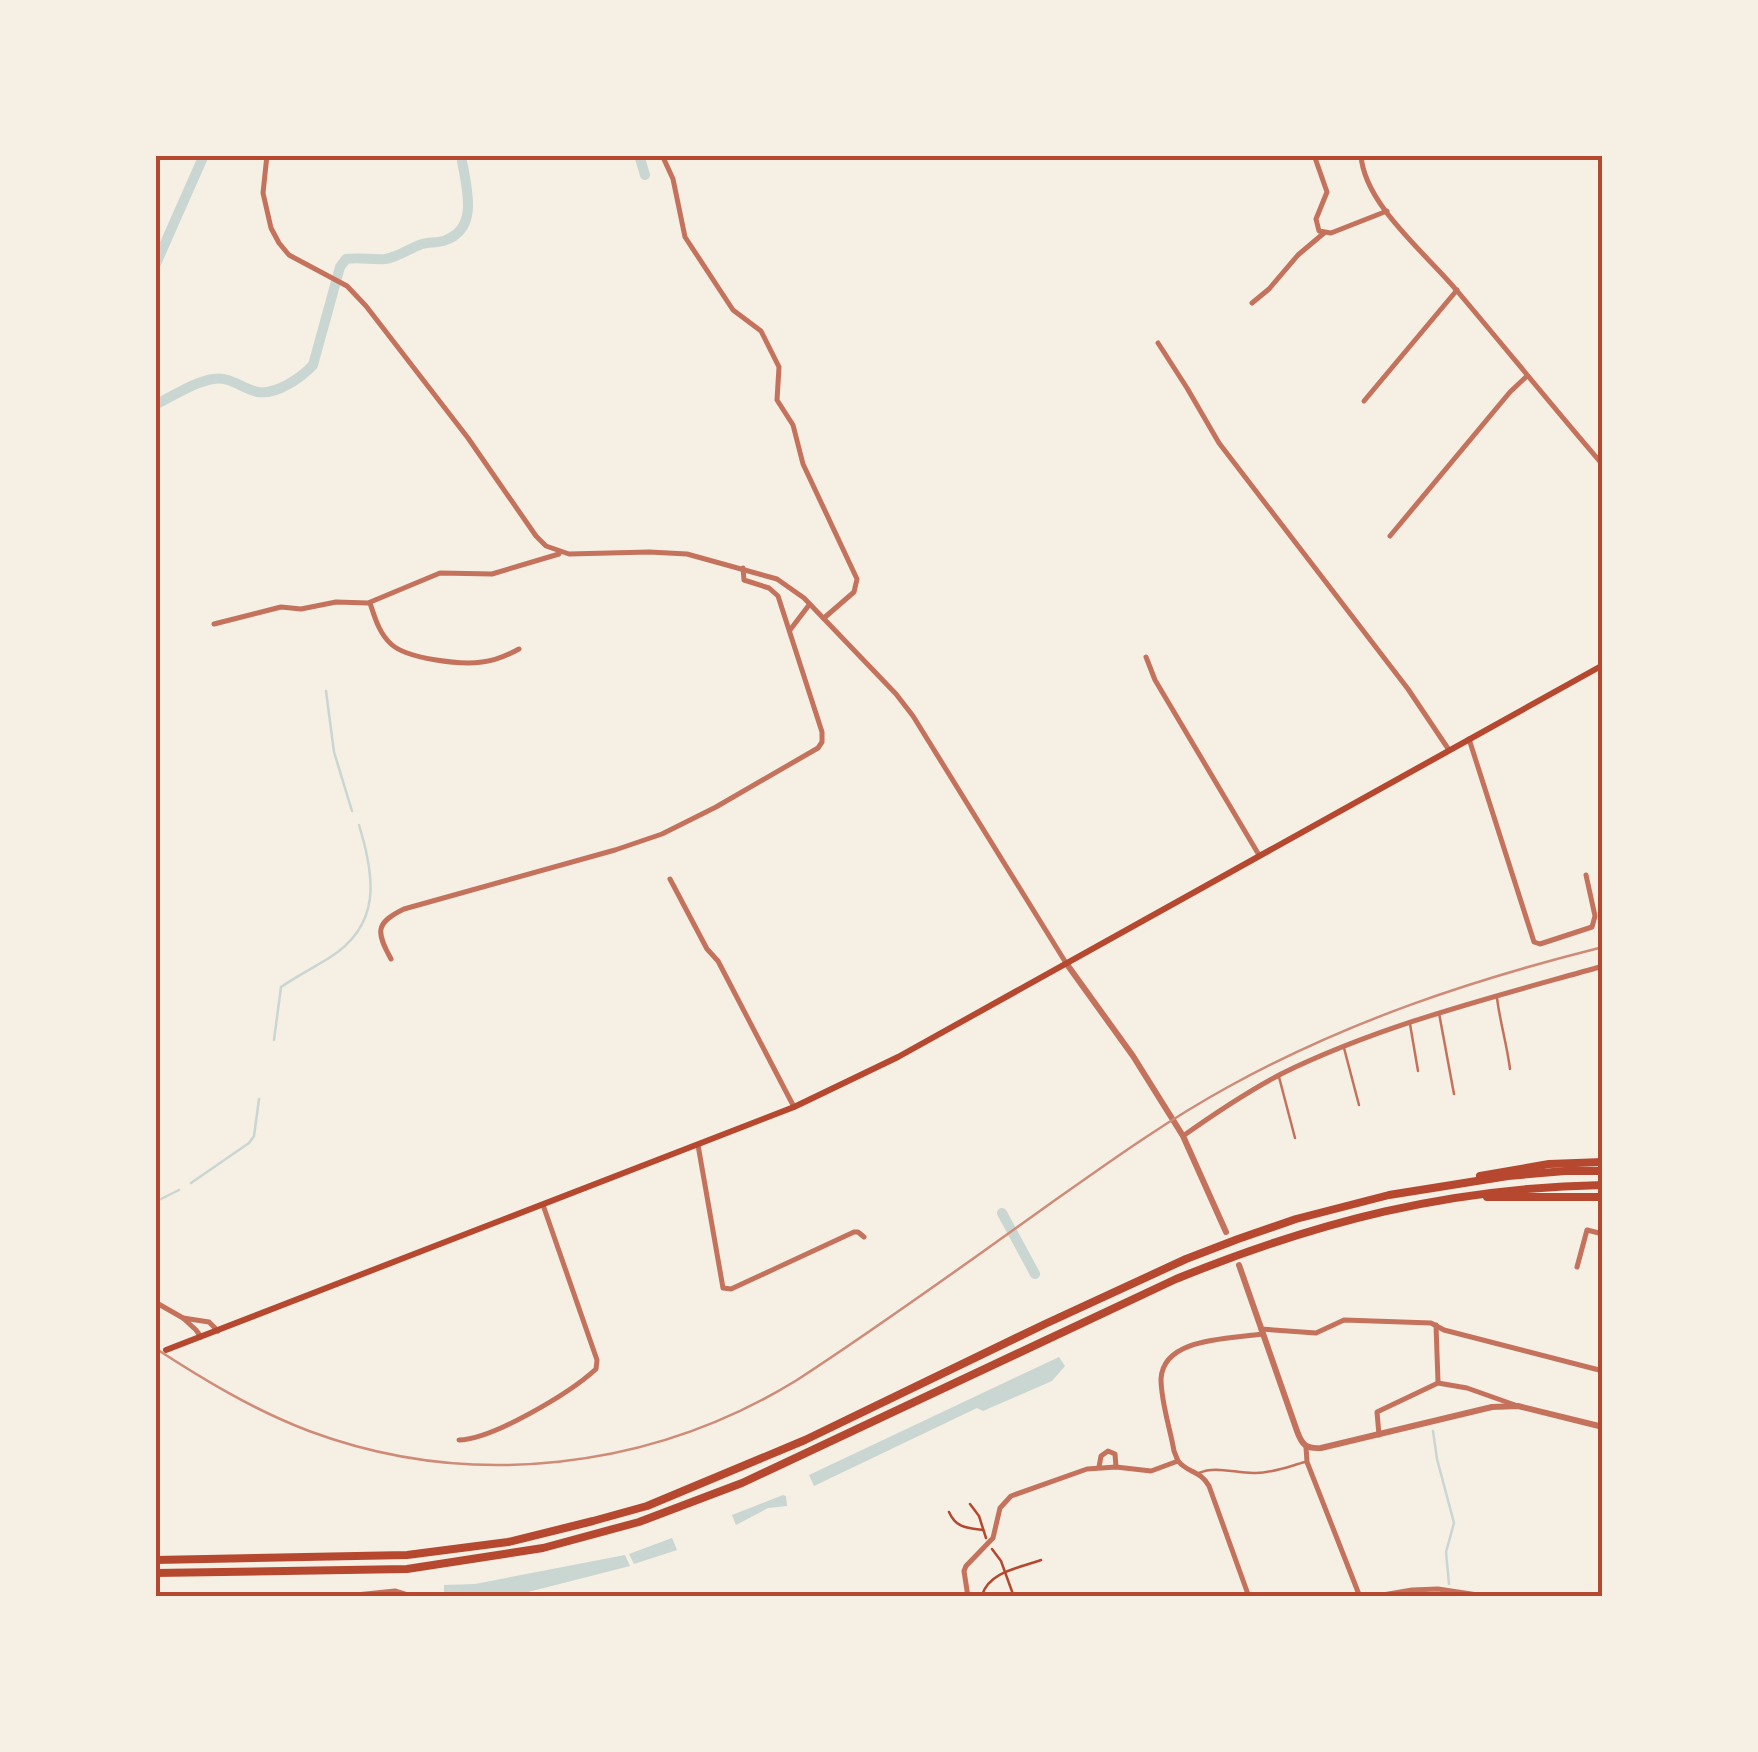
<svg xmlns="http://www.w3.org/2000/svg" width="1758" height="1752" viewBox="0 0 1758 1752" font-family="Mulish,sans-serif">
	<rect width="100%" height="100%" fill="#f6efe4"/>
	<g fill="#c9d6d2">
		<polygon points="1059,1357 1065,1366 1052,1381 983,1411 977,1408 814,1486 809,1475"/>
		<polygon points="783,1495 786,1496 787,1506 768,1508 736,1525 732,1515"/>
		<polygon points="672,1538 677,1550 634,1564 629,1554"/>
		<polygon points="625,1555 630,1566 528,1592 521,1597 444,1595 444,1585 475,1584"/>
	</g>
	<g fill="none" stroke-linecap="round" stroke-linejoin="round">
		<g stroke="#c9d6d2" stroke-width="2.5">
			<polyline points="326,691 334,752 352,811"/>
			<path d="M274 1040 281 987C297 976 313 968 329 958 382 925 375 877 359 825"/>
			<polyline points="191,1183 249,1143 254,1136 259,1099"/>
			<polyline points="155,1202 179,1190"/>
			<polyline points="1433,1431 1437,1459 1454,1523 1446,1552 1449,1584"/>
		</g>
		<g stroke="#c9d6d2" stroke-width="10">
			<polyline points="639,155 645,175"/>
			<polyline points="155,266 204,155"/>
			<path d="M155 405C173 396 194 382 213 379 231 376 242 389 258 392 276 395 301 378 313 365L340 267 346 259C359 257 372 260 385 259 399 257 410 248 422 244 430 242 439 243 446 240 481 227 465 183 461 155"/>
			<polyline points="1002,1213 1035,1274"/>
		</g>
		<g stroke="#b5482f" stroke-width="2.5">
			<polyline points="970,1504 979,1516 986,1538"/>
			<path d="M949 1512C956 1528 967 1528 983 1530"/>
			<polyline points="992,1549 1001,1561 1014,1597"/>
			<path d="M982 1595C990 1571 1020 1568 1041 1560"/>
		</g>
		<g stroke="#c5725c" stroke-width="2.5">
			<path d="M1497 998C1500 1022 1507 1045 1510 1069"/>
			<polyline points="1439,1013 1454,1094"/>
			<polyline points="1410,1024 1418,1071"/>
			<polyline points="1344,1048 1359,1105"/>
			<polyline points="1279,1077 1295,1138"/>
			<path d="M1199 1473C1216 1465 1237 1474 1256 1473 1273 1473 1290 1466 1305 1462"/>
		</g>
		<g stroke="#c5725c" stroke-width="5">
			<polyline points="267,155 263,193 271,228 279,243 289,255 347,286 366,306 468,438 536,536 546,546 569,554 649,552 687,554 777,579 804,598 896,694 913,716 1066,963"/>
			<polyline points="662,155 673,179 685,237 733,310 761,331 779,367 777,400 793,425 803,464 857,579 854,592 824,618"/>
			<polyline points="1314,155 1327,192 1316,219 1319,231 1331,233 1387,211"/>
			<path d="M1361 155C1364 205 1428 255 1458 292 1507 350 1554 408 1603 465"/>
			<polyline points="1252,303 1269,289 1298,255 1324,233"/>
			<polyline points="1158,343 1187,388 1219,443 1408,689 1449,750"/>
			<polyline points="1364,401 1457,290"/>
			<polyline points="1390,536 1510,392 1527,376"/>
			<path d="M370 603C375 618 379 633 391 644 407 659 461 665 482 662 495 661 508 655 519 649"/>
			<polyline points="214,624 281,607 301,609 336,602 368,603 440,573 492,574 559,554"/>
			<polyline points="790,630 809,605"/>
			<polyline points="1146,657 1155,680 1259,855"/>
			<polyline points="1469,739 1534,942 1540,944 1592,927 1595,916 1586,875"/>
			<polyline points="670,879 707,949 718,961 794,1107"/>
			<path d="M391 959C376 932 375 923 404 909L615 850 662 834 716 807 818 748 822 742V732L778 596 769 588 744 580 743 568"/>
			<path d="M1183 1136C1214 1114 1247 1092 1281 1074 1383 1024 1494 997 1603 966"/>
			<polyline points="698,1145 723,1288 731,1289 854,1232 858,1232 864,1237"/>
			<polyline points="1577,1267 1587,1230 1603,1234"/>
			<polyline points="155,1302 183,1318"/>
			<polyline points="1436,1325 1438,1382"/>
			<polyline points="1261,1329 1316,1333 1344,1320 1431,1323 1444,1330 1603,1371"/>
			<polyline points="201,1337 196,1330 183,1318 209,1322 218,1331"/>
			<polyline points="1379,1435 1377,1412 1438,1383 1467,1388 1515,1405"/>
			<path d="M459 1440C493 1439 570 1393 596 1369L597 1360 543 1205"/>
			<polyline points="1306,1447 1307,1462 1360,1597"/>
			<path d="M1178 1461 1174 1451C1170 1428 1161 1402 1161 1379 1163 1337 1231 1339 1262 1334"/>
			<path d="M1178 1461C1189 1474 1200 1470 1209 1486L1249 1597"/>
			<polyline points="1099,1467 1101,1456 1108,1451 1115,1454 1116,1467"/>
			<polyline points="336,1597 395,1591 414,1597"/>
			<polyline points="968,1597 964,1571 966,1566 993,1538 1000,1508 1011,1496 1087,1469 1116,1467 1151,1471 1178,1461"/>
			<polyline points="1371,1597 1412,1590 1438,1589 1491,1597"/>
		</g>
		<g stroke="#c5725c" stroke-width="6">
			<polyline points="1066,963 1133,1056 1183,1136 1226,1232"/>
			<path d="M1239 1265 1297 1431C1302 1445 1306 1449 1321 1448L1492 1407 1518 1406 1603 1427"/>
		</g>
		<polyline stroke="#b5482f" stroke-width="6" points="166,1350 794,1107 898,1057 1603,665"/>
		<g stroke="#b5482f" stroke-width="8">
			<polyline points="1480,1176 1549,1164 1603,1162"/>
			<polyline points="1487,1197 1603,1197"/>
			<polyline points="155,1560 407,1555 508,1542 593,1521 647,1506 805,1440 1045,1324 1186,1259 1238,1239 1296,1219 1389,1195 1508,1176 1565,1171 1603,1171"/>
			<path d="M155 1573 407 1569 543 1548 639 1522 742 1483 1176 1279C1319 1221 1448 1188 1603 1185"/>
		</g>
		<path stroke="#cf8b77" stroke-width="2.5" d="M155 1348C204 1380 254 1410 309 1431 470 1491 651 1470 797 1380 883 1324 967 1263 1051 1203 1109 1162 1166 1121 1228 1087 1348 1021 1471 980 1603 947"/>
	</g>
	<rect width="1758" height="1752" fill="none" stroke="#f6efe4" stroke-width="315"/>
	<rect x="158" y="158" width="1442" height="1436" fill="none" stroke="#b5482f" stroke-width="4"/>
</svg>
